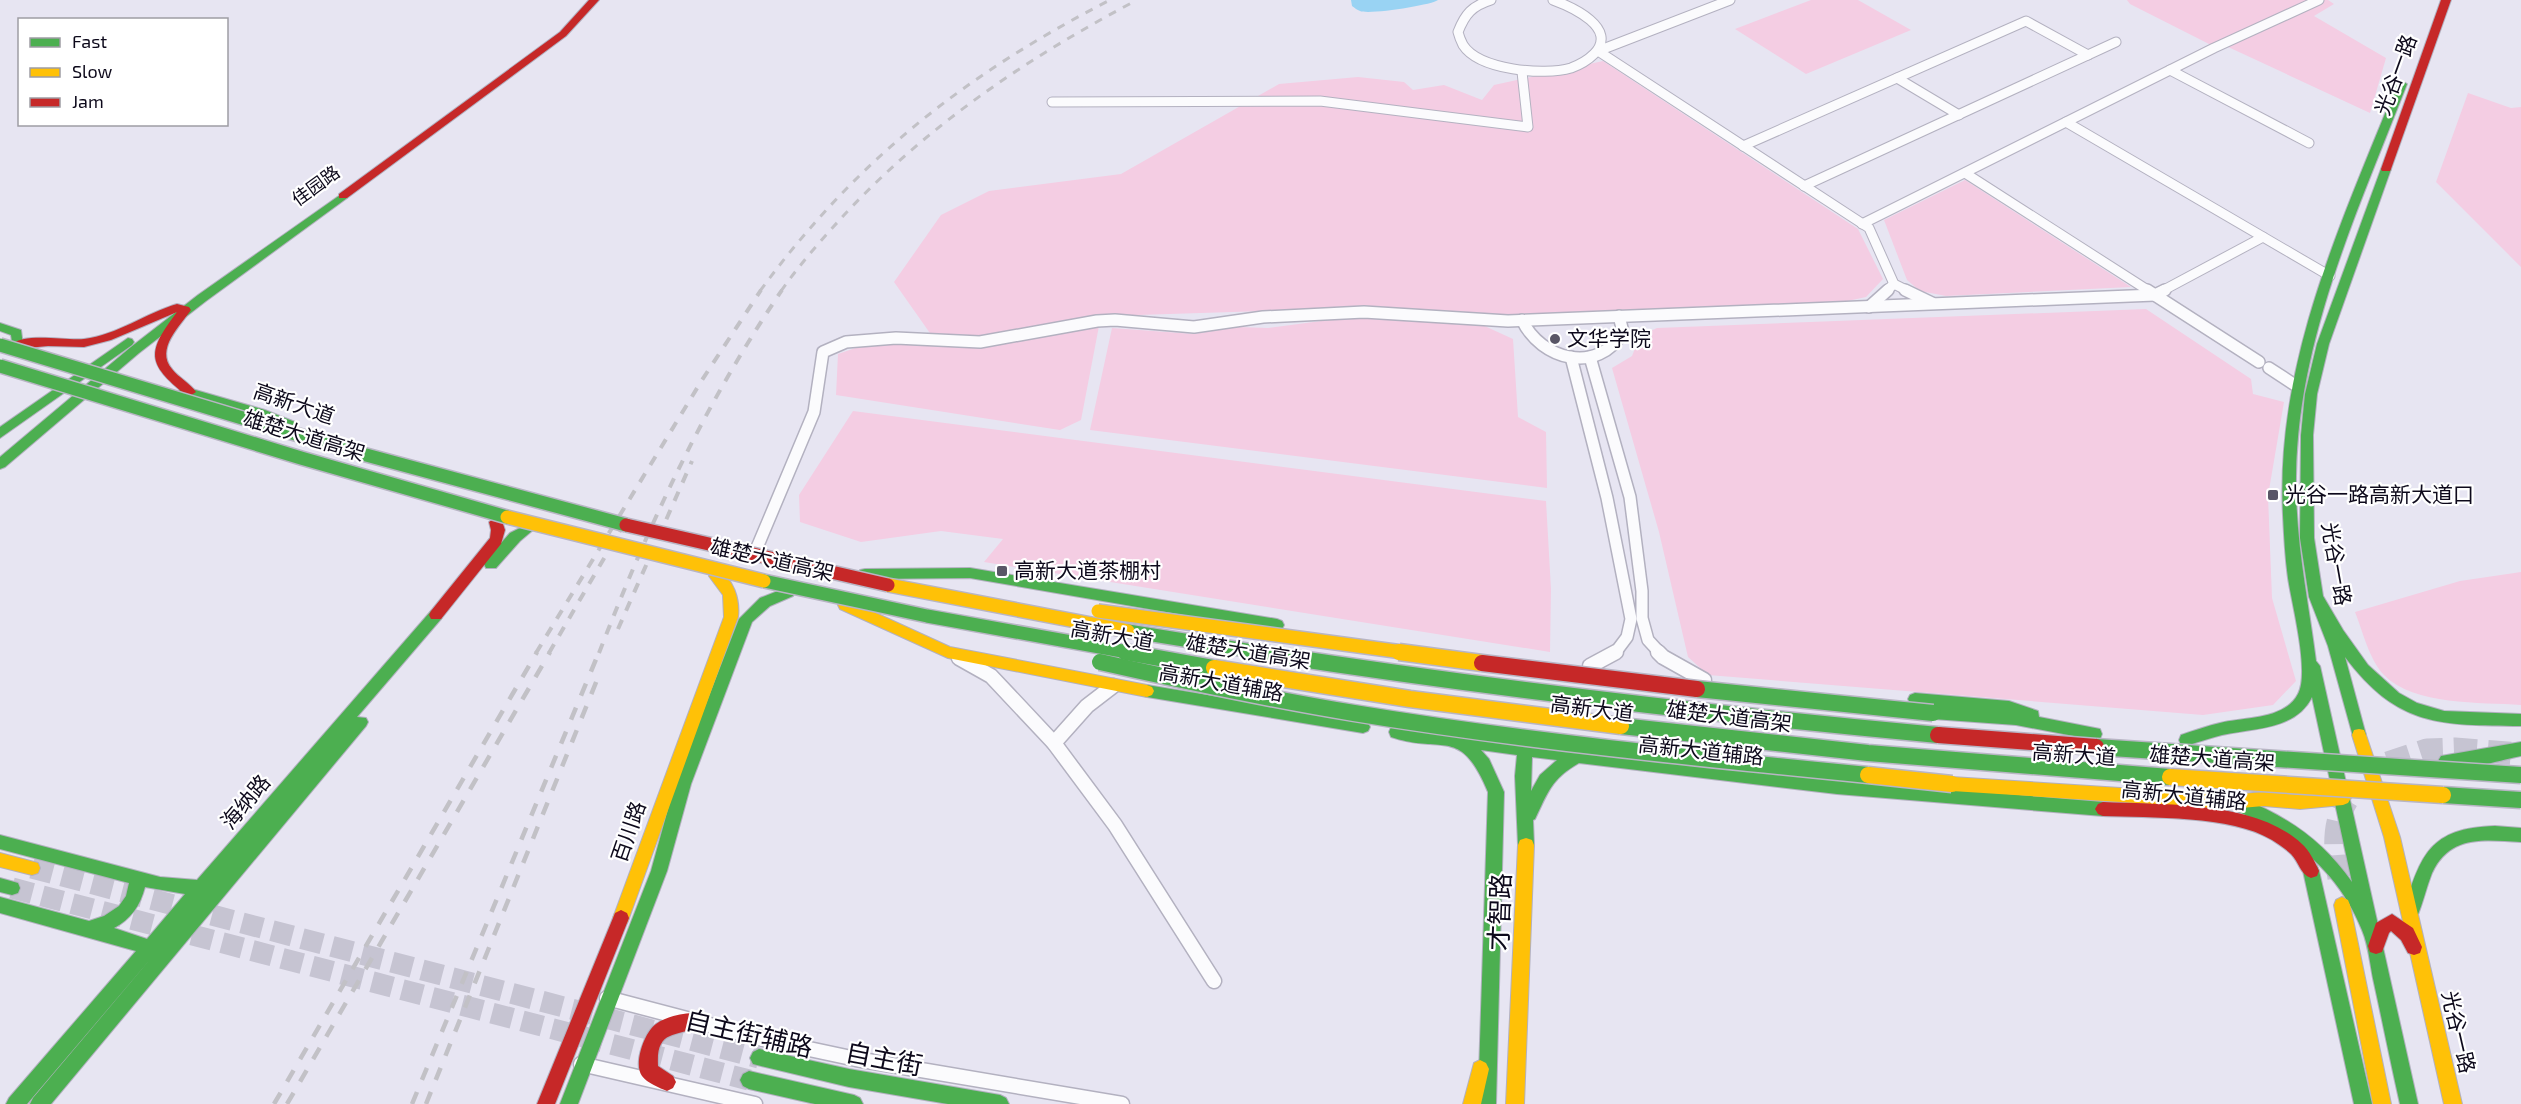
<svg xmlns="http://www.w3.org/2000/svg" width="2521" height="1104" viewBox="0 0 2521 1104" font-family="'Exo 2','Noto Sans SC',sans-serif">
	<rect width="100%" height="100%" fill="#e7e5f2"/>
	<g fill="#f4cde3">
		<polygon points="1811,0 1858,0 1911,30 1806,74 1735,29"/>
		<polygon points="2127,0 2328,0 2334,4 2314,16 2386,58 2370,113 2226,46 2211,45 2130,4"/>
		<polygon points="1603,61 1858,229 1883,279 1866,297 1843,302 1512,316 1360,308 1106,316 974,336 932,336 894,282 941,215 989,191 1121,174 1279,84 1358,77 1404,82 1413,90 1444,85 1482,100 1494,85"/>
		<polygon points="2468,93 2511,108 2521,107 2521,267 2436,182"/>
		<polygon points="1965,180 2131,287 1946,296 1920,291 1907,280 1884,220"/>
		<polygon points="2146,309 2251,379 2253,394 2284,402 2268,496 2272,598 2296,681 2273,705 2203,715 1708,675 1688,657 1659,532 1612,368 1632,356 1640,336 1657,328"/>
		<polygon points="1344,318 1478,323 1513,339 1518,417 1546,432 1547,488 1090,430 1112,328 1194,334 1237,327 1268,328"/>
		<polygon points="1099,326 1081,420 1060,430 836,395 838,354 864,345 891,343 977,348"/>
		<polygon points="853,411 1546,501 1551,589 1550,652 984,562 1003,539 941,531 861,542 800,522 799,495"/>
		<path d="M2521 572V705C2481 702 2414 706 2384 675 2369 659 2363 632 2355 612L2460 581Z"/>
	</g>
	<path fill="#99d3f3" d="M1351 0H1438C1432 5 1369 15 1360 11 1357 10 1355 8 1352 6Z"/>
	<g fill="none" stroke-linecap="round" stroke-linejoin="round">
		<g stroke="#c6c4d2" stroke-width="21" stroke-dasharray="21 10" stroke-linecap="butt">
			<polyline points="32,868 759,1058"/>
			<polyline points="12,888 749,1080"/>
		</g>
		<g stroke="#c6c4d2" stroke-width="23" stroke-dasharray="23 11" stroke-linecap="butt">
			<polyline points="2388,763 2427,750 2455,749 2521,754"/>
			<path d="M2339 878C2335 850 2332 825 2347 800"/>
		</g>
		<g stroke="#b3b1c0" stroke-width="11">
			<g id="street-far2">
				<path d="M1491 0C1472 6 1465 14 1458 32 1459 36 1461 41 1463 45 1479 70 1544 76 1571 68 1579 65 1588 60 1594 54 1619 28 1572 7 1553 0"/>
				<polyline points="1730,0 1598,51 1869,228 1894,284 1908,291"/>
				<polyline points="2170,70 2309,143"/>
				<polyline points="1897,78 1959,115"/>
				<polyline points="1052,102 1320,101 1528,127 1522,72"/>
				<polyline points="2066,122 2330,276"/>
				<polyline points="1743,146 2026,21 2088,55"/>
				<polyline points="1965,173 2149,291"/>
				<polyline points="1804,186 2116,42"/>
				<polyline points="1862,224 2214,48 2319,0"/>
				<polyline points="1886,291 1894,284"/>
				<polyline points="2162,291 2263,237"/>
			</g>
		</g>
		<g stroke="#b3b1c0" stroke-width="14">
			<g id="street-far1">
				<polyline points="1905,290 1932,303"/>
				<polyline points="2147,290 2259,362"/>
				<polyline points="1869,307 1888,290"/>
				<path d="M1522 320C1541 360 1598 375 1623 332L1619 316"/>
				<polyline points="1571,357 1607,498 1631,619 1627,637 1615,653"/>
				<polyline points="1590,357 1630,497 1642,591 1642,618 1648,640 1660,653"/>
				<polyline points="2269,368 2298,387"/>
				<polyline points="756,550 814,412 823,352 846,342 896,338 980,342 1097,321 1115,320 1194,327 1263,317 1364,312 1508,321 2155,295 2165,290"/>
			</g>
		</g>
		<g stroke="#b3b1c0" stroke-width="17">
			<g id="street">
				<polyline points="1658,652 1663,657 1704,680"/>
				<polyline points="959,658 991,676 1054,743 1115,825 1214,981"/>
				<polyline points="1590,666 1616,652"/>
				<polyline points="1054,743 1087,706 1113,686"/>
				<polyline points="607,998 767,1040 856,1059 1122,1104"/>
				<polyline points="581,1064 755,1104"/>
			</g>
		</g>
		<g stroke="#b3b1c0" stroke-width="2">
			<g id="fast">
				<path d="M2402 81 2407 84C2358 210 2298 338 2296 476 2295 539 2308 599 2316 661L2320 666 2418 1104H2400C2391 1064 2383 1024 2374 983 2370 966 2369 946 2362 930 2338 871 2293 836 2237 811L2234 806 2237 801 2242 799C2288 816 2324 842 2352 882L2312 697C2296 730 2253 728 2222 735 2210 738 2198 742 2186 746L2181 745 2179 740 2181 735C2193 731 2207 726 2220 723 2244 717 2285 720 2298 694 2310 672 2292 605 2288 578 2285 557 2284 536 2283 515 2275 362 2342 222 2397 84Z"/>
				<path d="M2386 166 2391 169 2329 344 2317 394 2313 435 2314 538 2323 596 2343 630 2368 665 2399 693 2417 703 2444 711 2521 714V726C2440 725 2398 727 2345 657L2366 735 2364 740 2359 741 2354 740 2328 646 2309 597 2300 538 2301 435 2305 394 2317 344 2381 169Z"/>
				<polygon points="343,193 347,194 347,198 206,301 139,353 5,467 0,469 0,457 131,347 198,295"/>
				<polygon points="0,323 21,330 23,345 21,348 13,348 11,335 0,331"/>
				<polygon points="128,338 132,339 134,342 132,345 0,438 0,427"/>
				<polygon points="185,387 265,410 295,422 297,425 291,430 257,416 181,394 179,391 181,388"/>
				<polygon points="526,525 531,526 533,530 520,541 496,568 486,568 484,564 486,560 510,533"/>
				<polygon points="970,568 1277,619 1282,621 1284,625 1282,629 1277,631 970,578 865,579 860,578 858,574 860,570 865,569"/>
				<polygon points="788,587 793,588 795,592 793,596 770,606 752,622 691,784 667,871 578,1104 560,1104 651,871 675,784 739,619 760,598"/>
				<path d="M436 609 441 611 443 615 441 619 357 717 366 718 368 722 366 726 51 1104H30L33 1098 153 956 27 1104H6L9 1098 136 951 0 913V897L89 921 104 916 119 906 126 896 129 883 0 849V835L160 877 197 880 431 611ZM145 887 185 894 147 939 114 928C131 919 140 906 145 887Z"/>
				<polygon points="1147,685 1363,721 1368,723 1370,727 1368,731 1363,733 1147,697 1142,695 1140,691 1142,687"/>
				<polygon points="1915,693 2009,701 2038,711 2039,717 2095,728 2100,729 2102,734 2100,739 2095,740 2016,725 1933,719 1928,717 1926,713 1928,709 1934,707 1910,703 1908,699 1910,695"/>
				<path d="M1396 726 1518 742 1521 734 1526 733 1531 734 1533 744 1572 749 1837 780 2103 802 2108 804 2111 809 2108 814 2103 816 1837 794 1579 763C1551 779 1548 792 1535 819L1533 820 1534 845 1532 850 1526 852 1520 850 1518 845 1515 776 1517 755 1481 750 1489 759 1504 792 1496 1104H1478L1488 792C1460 725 1444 755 1391 737L1389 732 1391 727ZM1532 757 1557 760 1540 775 1531 791Z"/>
				<path d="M2521 742V756C2501 760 2460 773 2441 766L2438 761 2441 756Z"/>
				<path d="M2495 826 2521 828V842C2485 840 2450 834 2432 873 2426 888 2423 903 2417 917L2411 920 2405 917 2403 912C2421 855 2429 828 2495 826Z"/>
				<polygon points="2311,864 2317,866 2319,871 2372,1104 2354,1104 2303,871 2305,866"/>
				<polygon points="0,878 18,883 20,888 18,893 12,895 0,892"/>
				<polygon points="759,1049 849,1069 1000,1095 1006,1098 1009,1104 948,1104 849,1087 753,1064 750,1058 753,1052"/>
				<polygon points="749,1071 854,1095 860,1098 863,1104 815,1104 749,1089 743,1086 740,1080 743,1074"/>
			</g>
		</g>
		<g stroke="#b3b1c0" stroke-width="2">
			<g id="slow">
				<path d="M716 571C734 576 740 601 738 617L629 918 627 923 621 926 615 923 613 918 724 617 723 595 709 576 711 572Z"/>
				<polygon points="845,599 950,647 1147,685 1152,687 1154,691 1152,695 1147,697 948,658 840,609 838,605 840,601"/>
				<polygon points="2359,729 2364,730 2366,735 2400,837 2462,1104 2444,1104 2384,837 2352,735 2354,730"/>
				<polygon points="1952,777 2229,795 2264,792 2300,795 2343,791 2348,793 2351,798 2348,803 2343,805 2300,809 2264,806 2229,809 1952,791 1947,789 1944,784 1947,779"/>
				<polygon points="1526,838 1532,840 1534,845 1524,1104 1506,1104 1518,845 1520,840"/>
				<polygon points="0,853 38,863 40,868 38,873 32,875 0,867"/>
				<polygon points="2342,897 2348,900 2350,905 2391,1104 2373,1104 2334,905 2336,900"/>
				<polygon points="1480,1060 1486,1063 1489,1069 1481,1104 1463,1104 1474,1063"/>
			</g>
		</g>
		<g stroke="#b3b1c0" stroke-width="2">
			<g id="jam">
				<polygon points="589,0 599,0 566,36 347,198 339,198 339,194 560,32"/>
				<polygon points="2441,0 2451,0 2391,169 2390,171 2382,171 2381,169"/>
				<path d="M177 304 189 307 191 310C180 326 155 349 172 369 179 378 190 383 196 392L190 396 186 395C146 363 147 352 177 312L111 340 84 347 48 346 17 349 11 345C23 332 67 341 84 339 117 335 146 313 177 304Z"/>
				<polygon points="496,517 501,518 505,530 501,544 441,619 431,619 429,615 431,611 490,538 491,530 489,522"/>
				<path d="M2103 802C2163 805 2255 800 2302 844 2309 850 2315 862 2319 871L2317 876 2311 878C2300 874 2299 862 2291 854 2286 849 2278 844 2272 840 2231 815 2151 818 2103 816L2098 814 2095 809 2098 804Z"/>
				<polygon points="621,910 627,913 629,918 555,1104 537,1104 613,918 615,913"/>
				<polygon points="2392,914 2413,928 2422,947 2420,953 2414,955 2408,953 2401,940 2391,931 2389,933 2382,952 2376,954 2370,952 2368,946 2376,923"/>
				<path d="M693 1013 699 1015 702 1021 699 1027C674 1037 656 1030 658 1066L673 1076 676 1082 673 1088 667 1091C660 1088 647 1083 642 1076 633 1064 645 1031 656 1024 667 1016 680 1014 693 1013Z"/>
			</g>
		</g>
		<use href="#street-far2" stroke="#fbfbfd" stroke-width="9"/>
		<use href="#street-far1" stroke="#fbfbfd" stroke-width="11"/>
		<use href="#street" stroke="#fbfbfd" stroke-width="14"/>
		<use href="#fast" fill="#4caf50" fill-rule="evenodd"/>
		<use href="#slow" fill="#ffc107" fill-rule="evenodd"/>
		<use href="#jam" fill="#c62828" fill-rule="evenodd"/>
		<g stroke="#c2c1c6" stroke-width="3" stroke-dasharray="8 8" stroke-linecap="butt">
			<path d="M760 291C856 160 966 74 1110 0"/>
			<path d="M781 291C800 264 823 238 845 214 929 124 1029 57 1137 0"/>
		</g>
		<g stroke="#c2c1c6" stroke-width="4" stroke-dasharray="10 10" stroke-linecap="butt">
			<polyline points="618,629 692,461"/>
			<polyline points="536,653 702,380 761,290"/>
			<polyline points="549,653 628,517"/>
			<path d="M599 653C649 524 704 405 782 290"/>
		</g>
		<g stroke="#c2c1c6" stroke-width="4.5" stroke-dasharray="13 13" stroke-linecap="butt">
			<polyline points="274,1104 537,652"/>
			<polyline points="287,1104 550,652"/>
			<polyline points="412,1104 599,652"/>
			<polyline points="426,1104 601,670"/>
		</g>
		<g stroke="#b8b5c4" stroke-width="16" stroke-linecap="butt">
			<g id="fast-bridge-far1">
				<polyline points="0,345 355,452 626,525"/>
				<polyline points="0,366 301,458 507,517"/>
				<polyline points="764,581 927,616 1133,653"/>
				<polyline points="1128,631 1265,653"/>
			</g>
		</g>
		<g stroke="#b8b5c4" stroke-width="19" stroke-linecap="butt">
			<g id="fast-bridge">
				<polyline points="1125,652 1214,668"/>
				<path d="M1255 652C1482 687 1709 714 1938 735"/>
				<path d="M1100 662C1184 681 1269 699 1354 713 1524 741 1696 758 1868 775"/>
				<polyline points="1697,689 1933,713"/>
				<polyline points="1621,726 1868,753 2170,777"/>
				<polyline points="2096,747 2521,775"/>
				<polyline points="2443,795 2521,800"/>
			</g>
		</g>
		<g stroke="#b8b5c4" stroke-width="16" stroke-linecap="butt">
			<g id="slow-bridge-far1">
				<polyline points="507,517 764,581"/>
				<polyline points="888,585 1128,631"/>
				<polyline points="1098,611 1410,653"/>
			</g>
		</g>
		<g stroke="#b8b5c4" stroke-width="19" stroke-linecap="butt">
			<g id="slow-bridge">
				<polyline points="1399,652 1482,663"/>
				<polyline points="1214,668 1410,699 1621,726"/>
				<polyline points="1868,775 1952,784"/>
				<polyline points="2170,777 2443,795"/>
			</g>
		</g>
		<g stroke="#b8b5c4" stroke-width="16" stroke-linecap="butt">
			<polyline id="jam-bridge-far1" points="626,525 888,585"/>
		</g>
		<g stroke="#b8b5c4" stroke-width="19" stroke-linecap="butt">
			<g id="jam-bridge">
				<polyline points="1482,663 1697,689"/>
				<polyline points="1938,735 2096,747"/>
			</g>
		</g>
		<use href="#fast-bridge-far1" stroke="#4caf50" stroke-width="13"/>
		<use href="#fast-bridge" stroke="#4caf50" stroke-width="16"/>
		<use href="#slow-bridge-far1" stroke="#ffc107" stroke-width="13"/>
		<use href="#slow-bridge" stroke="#ffc107" stroke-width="16"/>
		<use href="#jam-bridge-far1" stroke="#c62828" stroke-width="13"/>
		<use href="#jam-bridge" stroke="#c62828" stroke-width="16"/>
	</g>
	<g fill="#595666" stroke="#fff" stroke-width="2">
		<circle cx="1555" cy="339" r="6"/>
		<rect x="2267" y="489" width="12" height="12" rx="3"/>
		<rect x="996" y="565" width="12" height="12" rx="3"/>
	</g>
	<g text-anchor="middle" stroke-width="4.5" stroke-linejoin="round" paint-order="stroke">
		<g font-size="18" fill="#0d091b" stroke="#fff">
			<text transform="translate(316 186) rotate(-36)" y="6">佳园路</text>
		</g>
		<g font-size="21" fill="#0d091b" stroke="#fff">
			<text transform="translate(2396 75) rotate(-70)" y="7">光谷一路</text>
			<text transform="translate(294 404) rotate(19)" y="7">高新大道</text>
			<text transform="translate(304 436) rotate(17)" y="7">雄楚大道高架</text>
			<text transform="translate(772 560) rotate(13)" y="7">雄楚大道高架</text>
			<text transform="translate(2336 564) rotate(80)" y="7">光谷一路</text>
			<text transform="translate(1112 636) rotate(10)" y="7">高新大道</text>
			<text transform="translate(1248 652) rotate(9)" y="7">雄楚大道高架</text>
			<text transform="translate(1221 683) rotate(10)" y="7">高新大道辅路</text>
			<text transform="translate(1592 709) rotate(7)" y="7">高新大道</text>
			<text transform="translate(1729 717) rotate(7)" y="7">雄楚大道高架</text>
			<text transform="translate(1701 751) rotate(6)" y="7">高新大道辅路</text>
			<text transform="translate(2074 755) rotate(4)" y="7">高新大道</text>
			<text transform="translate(2212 759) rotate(4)" y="7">雄楚大道高架</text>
			<text transform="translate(2184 796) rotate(6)" y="7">高新大道辅路</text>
			<text transform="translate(246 802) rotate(-50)" y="7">海纳路</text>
			<text transform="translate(629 832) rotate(-71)" y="7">百川路</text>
			<text transform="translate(2458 1032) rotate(77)" y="7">光谷一路</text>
		</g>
		<g font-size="21" fill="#0d091b" stroke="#fff" text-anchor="start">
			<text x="1567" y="346">文华学院</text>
			<text x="2285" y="502">光谷一路高新大道口</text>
			<text x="1014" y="578">高新大道茶棚村</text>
		</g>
		<g font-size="26" fill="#0d091b" stroke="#fff">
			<text transform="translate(1500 912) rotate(-88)" y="9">才智路</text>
			<text transform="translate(749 1034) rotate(13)" y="9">自主街辅路</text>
			<text transform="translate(884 1059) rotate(11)" y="9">自主街</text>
		</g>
	</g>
	<rect x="18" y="18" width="210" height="108" fill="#ffffff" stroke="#9e9da4" stroke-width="1.5"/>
	<rect x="30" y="38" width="30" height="9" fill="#4caf50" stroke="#9e9da4" stroke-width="1.5"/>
	<text x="72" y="48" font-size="18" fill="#0d091b">Fast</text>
	<rect x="30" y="68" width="30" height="9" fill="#ffc107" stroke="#9e9da4" stroke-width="1.5"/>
	<text x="72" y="78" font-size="18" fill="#0d091b">Slow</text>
	<rect x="30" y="98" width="30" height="9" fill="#c62828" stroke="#9e9da4" stroke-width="1.5"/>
	<text x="72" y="108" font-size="18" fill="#0d091b">Jam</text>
</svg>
